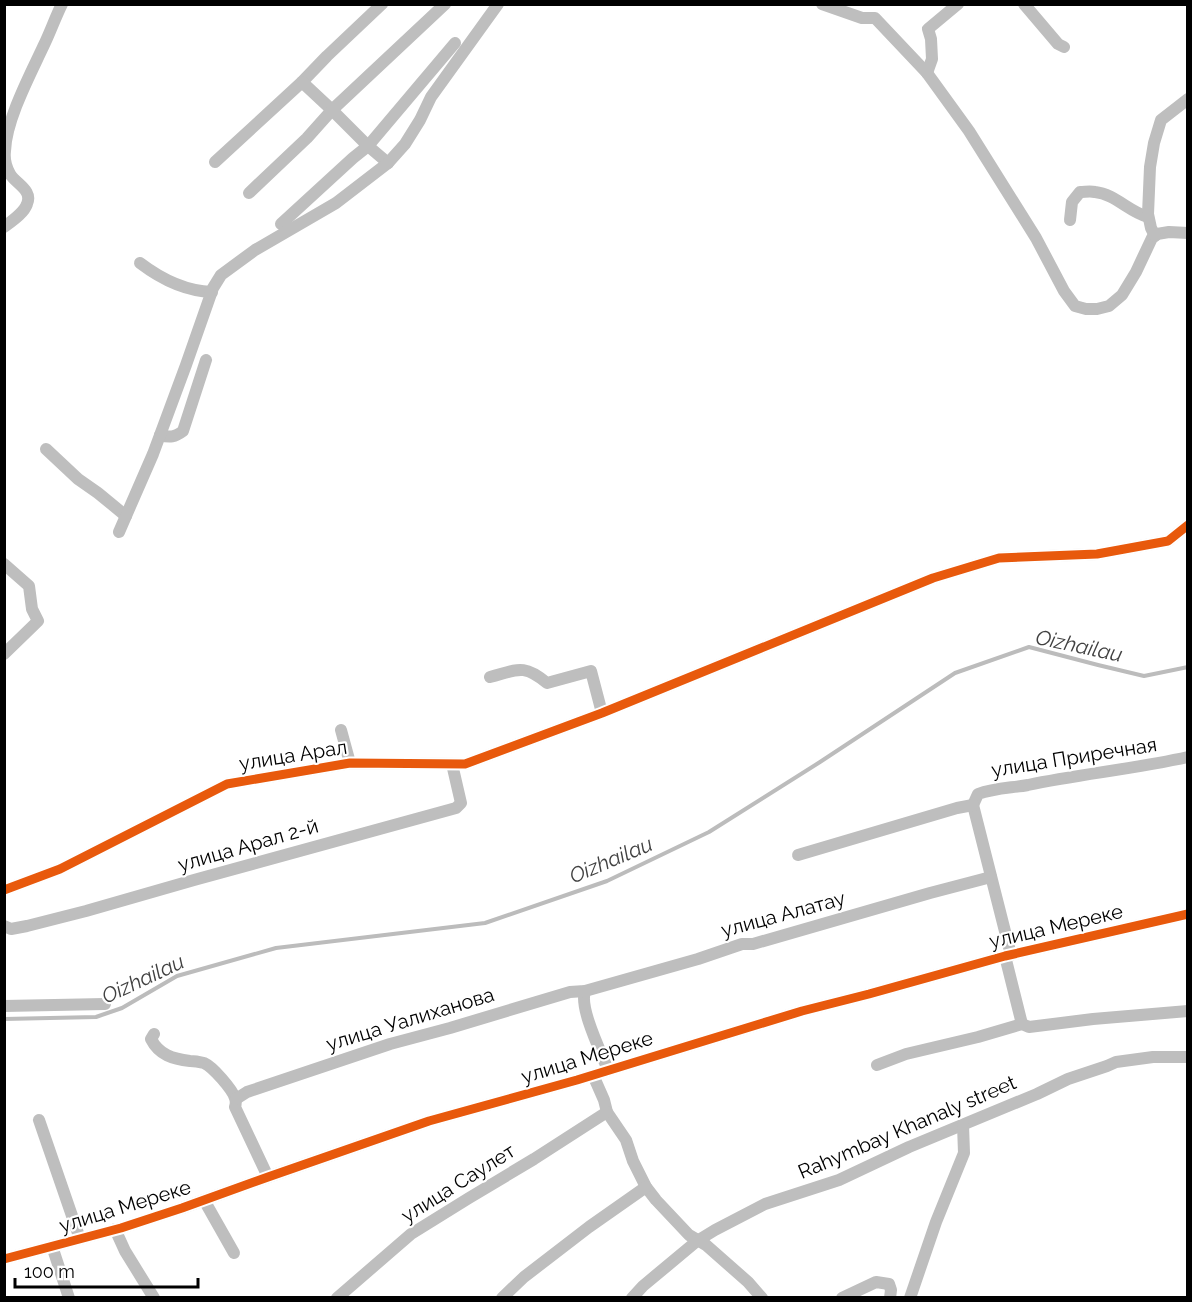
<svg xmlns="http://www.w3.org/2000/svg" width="1192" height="1302" viewBox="0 0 1192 1302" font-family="Raleway,sans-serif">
	<rect width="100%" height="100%" fill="#fff"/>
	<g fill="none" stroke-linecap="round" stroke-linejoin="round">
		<polyline stroke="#bcbcbc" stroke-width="4" points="4,1019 96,1017 122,1008 177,976 276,948 485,923 607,881 709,832 820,762 955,673 1029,647 1098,665 1144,676 1188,667"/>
		<g stroke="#bebebe" stroke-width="12">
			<polyline points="822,4 862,18 875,18 927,73 969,131 1036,238 1064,291 1075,306 1086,309 1097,309 1109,306 1122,295 1136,272 1152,238 1157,234 1169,232 1188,233"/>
			<polyline points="1024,4 1058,44 1064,47"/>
			<polyline points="927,73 932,59 931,39 928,29 958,4"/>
			<polyline points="302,82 327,56 382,4"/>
			<polyline points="215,162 302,82 332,110 368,146 388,163"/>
			<polyline points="249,193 307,138 332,110 445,4"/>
			<path d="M1070 220 1072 202 1080 192C1085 192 1090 191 1095 192 1115 194 1129 212 1148 217"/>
			<polyline points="281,224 353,158 368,146 455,43"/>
			<path d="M4 227C12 221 24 213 27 204 33 190 16 184 10 174 6 167 4 159 5 151 6 120 30 75 43 47 50 33 55 18 62 4"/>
			<polyline points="1155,236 1151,228 1148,214 1150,167 1154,143 1161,120 1188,99"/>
			<path d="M140 263C161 279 185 291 212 292"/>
			<path d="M160 435C170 438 175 437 183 431L206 360"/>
			<polyline points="46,449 78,479 98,493 126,516"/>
			<polyline points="119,532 153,454 186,365 213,288 221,275 255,250 336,203 388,163 405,144 420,120 431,97 498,4"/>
			<polyline points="4,564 29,586 32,609 38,621 4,654"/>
			<path d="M490 677C517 670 523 663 547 683L591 671 602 713"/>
			<polyline points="341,730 350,763"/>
			<path d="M973 805 978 794C994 788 1011 788 1028 785 1081 774 1134 769 1188 757"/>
			<polyline points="973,805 1011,955"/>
			<polyline points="798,855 957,808 973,805"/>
			<polyline points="4,890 60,869 227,784 350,763 465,764 602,713 933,578 999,558 1097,554 1168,541 1188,525"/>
			<polyline points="4,926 11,929 27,926 86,911 194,880 456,808 461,803 452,764"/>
			<polyline points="1005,956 1022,1024"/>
			<path d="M585 991C579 1008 601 1052 608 1070"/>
			<polyline points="4,1006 105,1004"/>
			<path d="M154 1034 151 1039C159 1055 173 1059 190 1061 194 1061 200 1062 204 1063 213 1067 232 1089 235 1098 236 1101 236 1104 235 1107L268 1177"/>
			<polyline points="877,1065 906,1054 978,1037 1022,1024 1029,1027 1093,1019 1188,1011"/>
			<polyline points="593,1075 604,1100 607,1112 626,1140 633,1161 646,1187 656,1200 689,1235 706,1245 748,1282 762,1298"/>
			<polyline points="236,1099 247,1092 390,1044 450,1028 570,992 585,991 698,959 742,944 753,944 930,893 991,877"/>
			<polyline points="39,1120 80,1239"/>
			<polyline points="204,1200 234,1253"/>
			<polyline points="115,1229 125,1251 154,1298"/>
			<polyline points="52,1246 69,1298"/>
			<polyline points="4,1259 121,1228 182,1208 268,1177 429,1121 577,1080 802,1011 869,994 1005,956 1188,914"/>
			<polyline points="337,1298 411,1234 469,1198 534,1159 607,1112"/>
			<polyline points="502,1298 524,1277 589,1227 646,1187"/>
			<polyline points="632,1298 643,1286 697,1241 715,1230 765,1204 839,1180 909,1147 1037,1094 1068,1079 1107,1066 1116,1062 1153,1057 1188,1057"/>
			<polyline points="842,1298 876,1282 889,1284 891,1290 890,1298"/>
			<polyline points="910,1298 936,1222 964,1153 963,1125"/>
		</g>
		<g stroke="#fff" stroke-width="13">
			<g id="cycleway">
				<polyline points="4,890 60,869 227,784 350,763 465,764 602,713 933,578 999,558 1097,554 1168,541 1188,525"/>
				<polyline points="4,1259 121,1228 182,1208 268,1177 429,1121 577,1080 802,1011 869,994 1005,956 1188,914"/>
			</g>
		</g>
		<use href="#cycleway" stroke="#e8590c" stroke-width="9"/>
	</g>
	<g text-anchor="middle" stroke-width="4.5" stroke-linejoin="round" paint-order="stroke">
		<g font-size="20" fill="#000" stroke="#fff">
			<text transform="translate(293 755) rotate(-9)" y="7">улица Арал</text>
			<text transform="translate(1074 757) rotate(-9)" y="7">улица Приречная</text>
			<text transform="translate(248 845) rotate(-16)" y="7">улица Арал 2-й</text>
			<text transform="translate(783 914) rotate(-15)" y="7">улица Алатау</text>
			<text transform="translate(1056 926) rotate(-13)" y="7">улица Мереке</text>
			<text transform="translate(410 1019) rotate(-17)" y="7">улица Уалиханова</text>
			<text transform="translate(587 1057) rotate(-17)" y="7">улица Мереке</text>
			<text transform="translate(907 1127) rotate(-23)" y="7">Rahymbay Khanaly street</text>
			<text transform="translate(458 1183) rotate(-32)" y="7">улица Саулет</text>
			<text transform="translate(125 1206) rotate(-17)" y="7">улица Мереке</text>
		</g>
		<g font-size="21" font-style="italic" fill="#414141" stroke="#fff">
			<text transform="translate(1079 646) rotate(12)" y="7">Oizhailau</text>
			<text transform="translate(611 860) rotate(-23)" y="7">Oizhailau</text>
			<text transform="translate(143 979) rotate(-25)" y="7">Oizhailau</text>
		</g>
	</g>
	<rect width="1192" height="1302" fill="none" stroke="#000000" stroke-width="12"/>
	<path d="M15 1278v9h183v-9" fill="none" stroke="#000000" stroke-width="3"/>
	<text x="24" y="1278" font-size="18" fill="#000000" stroke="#ffffff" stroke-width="4.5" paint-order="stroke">100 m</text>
</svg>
